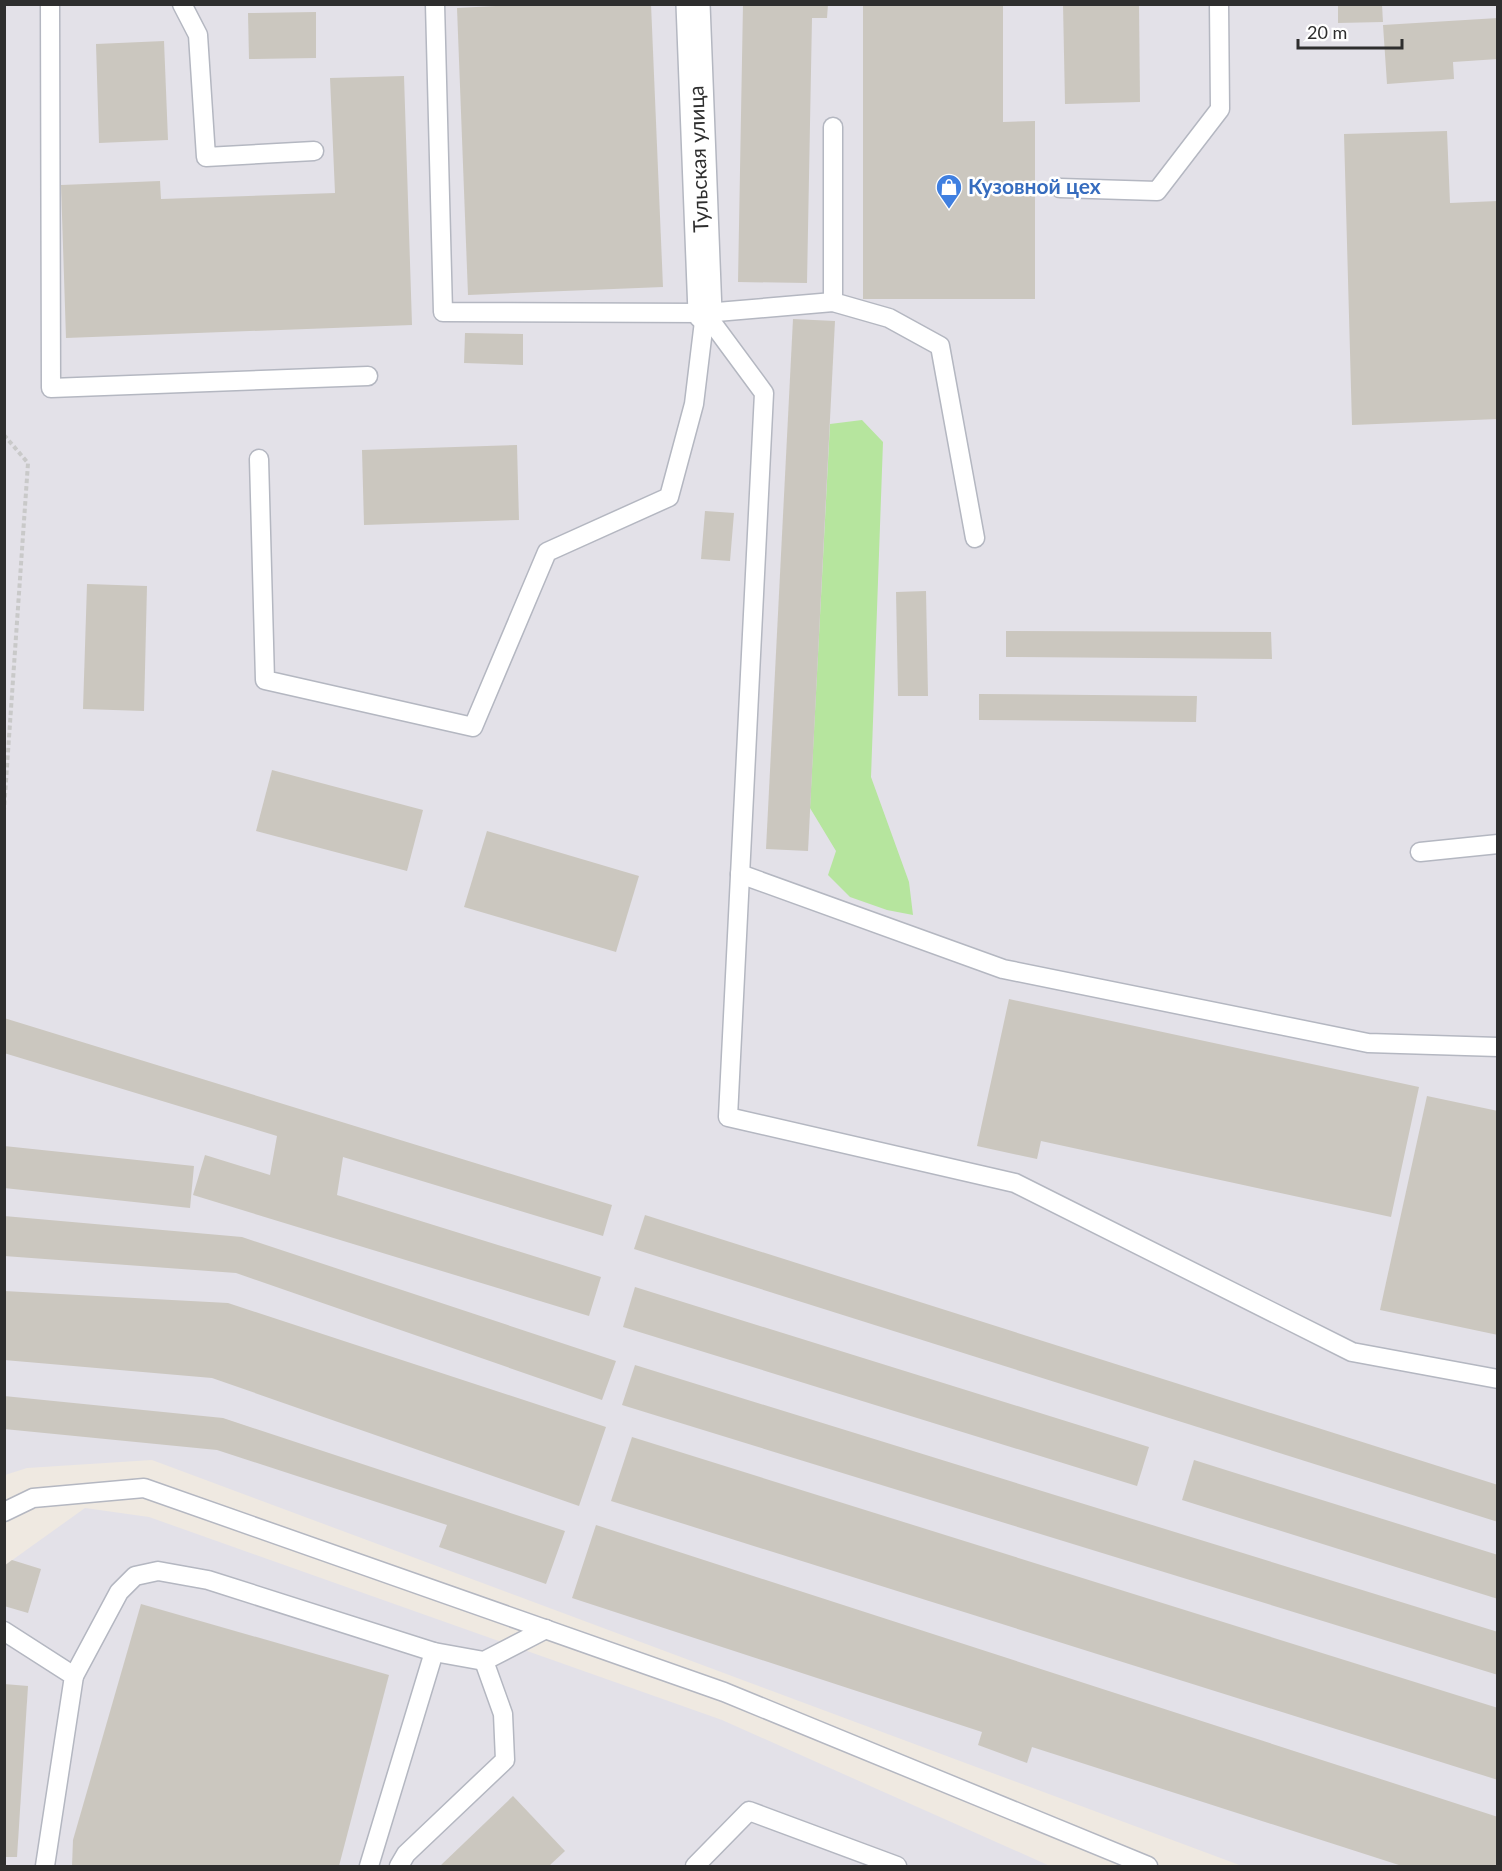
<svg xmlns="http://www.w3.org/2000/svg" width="1502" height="1871" viewBox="0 0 1502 1871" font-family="Lato,sans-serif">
	<rect width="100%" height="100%" fill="#efe9e1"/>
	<g fill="#e3e1e8">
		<polygon points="5,5 1497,5 1497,1866 1242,1866 152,1460 27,1468 5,1475"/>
		<polygon points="85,1508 149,1517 722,1720 1050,1866 5,1866 4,1566"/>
	</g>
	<polygon fill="#b6e59e" points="862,420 883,442 871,777 909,882 913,915 887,910 850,897 828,875 836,851 810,808 830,424"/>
	<g fill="#cbc7bf">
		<polygon points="536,4 651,4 663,287 468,295 457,8"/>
		<polygon points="743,4 828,4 827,18 812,18 807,283 738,282"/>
		<polygon points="863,4 1003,4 1003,122 1035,121 1035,299 863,299"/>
		<polygon points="1063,4 1139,4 1140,102 1065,104"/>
		<polygon points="1338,5 1382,5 1383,22 1338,23"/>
		<polygon points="316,12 316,58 249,59 248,13"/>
		<polygon points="1498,18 1498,59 1453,62 1454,79 1387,84 1383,25"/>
		<polygon points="164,41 168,140 99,143 96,44"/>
		<polygon points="404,76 412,325 66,338 61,185 160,181 161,199 335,193 330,78"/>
		<polygon points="1447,131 1450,203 1498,201 1498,419 1352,425 1344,134"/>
		<polygon points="793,319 835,321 808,851 766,849"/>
		<polygon points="465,333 523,334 523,365 464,363"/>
		<polygon points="517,445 519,520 364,525 362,450"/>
		<polygon points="705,511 734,513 730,561 701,559"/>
		<polygon points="87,584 147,586 144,711 83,709"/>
		<polygon points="926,591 928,696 898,696 896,592"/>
		<polygon points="1006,631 1271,632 1272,659 1006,657"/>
		<polygon points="979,694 1197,696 1196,722 979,720"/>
		<polygon points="272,770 423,810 407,871 256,831"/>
		<polygon points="487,831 639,876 616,952 464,907"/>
		<polygon points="1009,999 1419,1087 1391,1217 1041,1141 1037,1159 977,1146"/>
		<polygon points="4,1018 612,1205 603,1236 343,1157 337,1195 601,1277 589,1316 193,1195 205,1155 270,1175 277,1136 4,1053"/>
		<polygon points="1427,1096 1498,1111 1498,1335 1380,1310"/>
		<polygon points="4,1146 194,1166 190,1208 4,1188"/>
		<polygon points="645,1215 1498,1485 1498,1522 634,1249"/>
		<polygon points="4,1216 242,1237 616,1361 602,1400 236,1273 4,1256"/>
		<polygon points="635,1287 1149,1447 1137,1486 623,1327"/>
		<polygon points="4,1291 228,1303 606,1427 579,1506 212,1378 4,1360"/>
		<polygon points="635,1365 1498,1632 1498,1675 622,1405"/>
		<polygon points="4,1396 223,1418 565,1531 546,1584 439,1547 447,1525 217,1450 4,1429"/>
		<polygon points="632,1437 1498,1708 1498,1780 611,1501"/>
		<polygon points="1194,1460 1498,1555 1498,1599 1182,1500"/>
		<polygon points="596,1525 1498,1817 1498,1866 1402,1866 1032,1747 1027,1763 978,1745 982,1732 572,1598"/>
		<polygon points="12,1560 41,1569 28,1613 4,1606 4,1566"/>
		<polygon points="141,1604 389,1675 339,1866 72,1866 73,1840"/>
		<polygon points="4,1684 28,1686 17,1857 4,1857"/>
		<polygon points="513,1796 565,1851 549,1866 440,1866"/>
	</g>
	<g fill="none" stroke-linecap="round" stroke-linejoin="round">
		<g stroke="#b4b7c1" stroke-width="21">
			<g id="service">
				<polyline points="50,4 51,388 368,376"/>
				<polyline points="182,4 198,35 206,157 314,151"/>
				<polyline points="435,4 443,312 705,313 833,302 889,318 940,346 975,538"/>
				<polyline points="833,127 833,302"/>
				<polyline points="1060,188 1157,191 1220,109 1219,4"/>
				<polyline points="705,313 764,393 728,1117 1015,1183 1352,1352 1498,1379"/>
				<polyline points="259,459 265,680 473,727 547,552 669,497 694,404 705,313"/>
				<polyline points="1420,852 1498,844"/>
				<polyline points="740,874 1003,969 1368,1043 1498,1047"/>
				<polyline points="4,1512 33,1498 144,1488 724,1692 1148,1866"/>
				<polyline points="4,1631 74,1676 45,1866"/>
				<polyline points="74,1676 119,1592 135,1576 158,1571 208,1580 434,1652 484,1661 546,1629"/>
				<polyline points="369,1866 434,1652"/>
				<polyline points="399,1866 406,1854 505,1760 503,1714 484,1661"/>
				<polyline points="695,1866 749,1811 897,1866"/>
			</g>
		</g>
		<g stroke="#b4b7c1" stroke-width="36">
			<polyline id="minor" points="693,4 705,313"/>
		</g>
		<polyline stroke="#c9c9c9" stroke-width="4" stroke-dasharray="4.5 3" stroke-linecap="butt" points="4,435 28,463 4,810"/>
		<use href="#service" stroke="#fff" stroke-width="18"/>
		<use href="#minor" stroke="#fff" stroke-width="33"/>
	</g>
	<defs>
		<g id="shop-pin" transform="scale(1.35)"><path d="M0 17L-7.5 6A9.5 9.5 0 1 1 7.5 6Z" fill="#3f7fe0" stroke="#fff"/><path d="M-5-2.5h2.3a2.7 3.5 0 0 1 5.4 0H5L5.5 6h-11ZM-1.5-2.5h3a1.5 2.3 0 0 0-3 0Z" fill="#fff"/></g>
	</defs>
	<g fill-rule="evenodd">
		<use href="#shop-pin" x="949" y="187"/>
	</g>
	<g text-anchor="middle" stroke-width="5" stroke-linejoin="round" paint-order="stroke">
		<g font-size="21" fill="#2e2e2e" stroke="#fff">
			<text transform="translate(699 159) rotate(-92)" y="7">Тульская улица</text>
		</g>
		<g font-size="21" font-weight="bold" fill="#366cbe" stroke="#fff" text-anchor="start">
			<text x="968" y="194">Кузовной цех</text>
		</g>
	</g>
	<rect width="1502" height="1871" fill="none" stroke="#2e2e2e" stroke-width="12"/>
	<path d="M1298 39v9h104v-9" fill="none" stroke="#2e2e2e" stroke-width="3"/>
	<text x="1307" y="39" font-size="18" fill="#2e2e2e" stroke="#ffffff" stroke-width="4.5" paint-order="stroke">20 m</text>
</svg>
